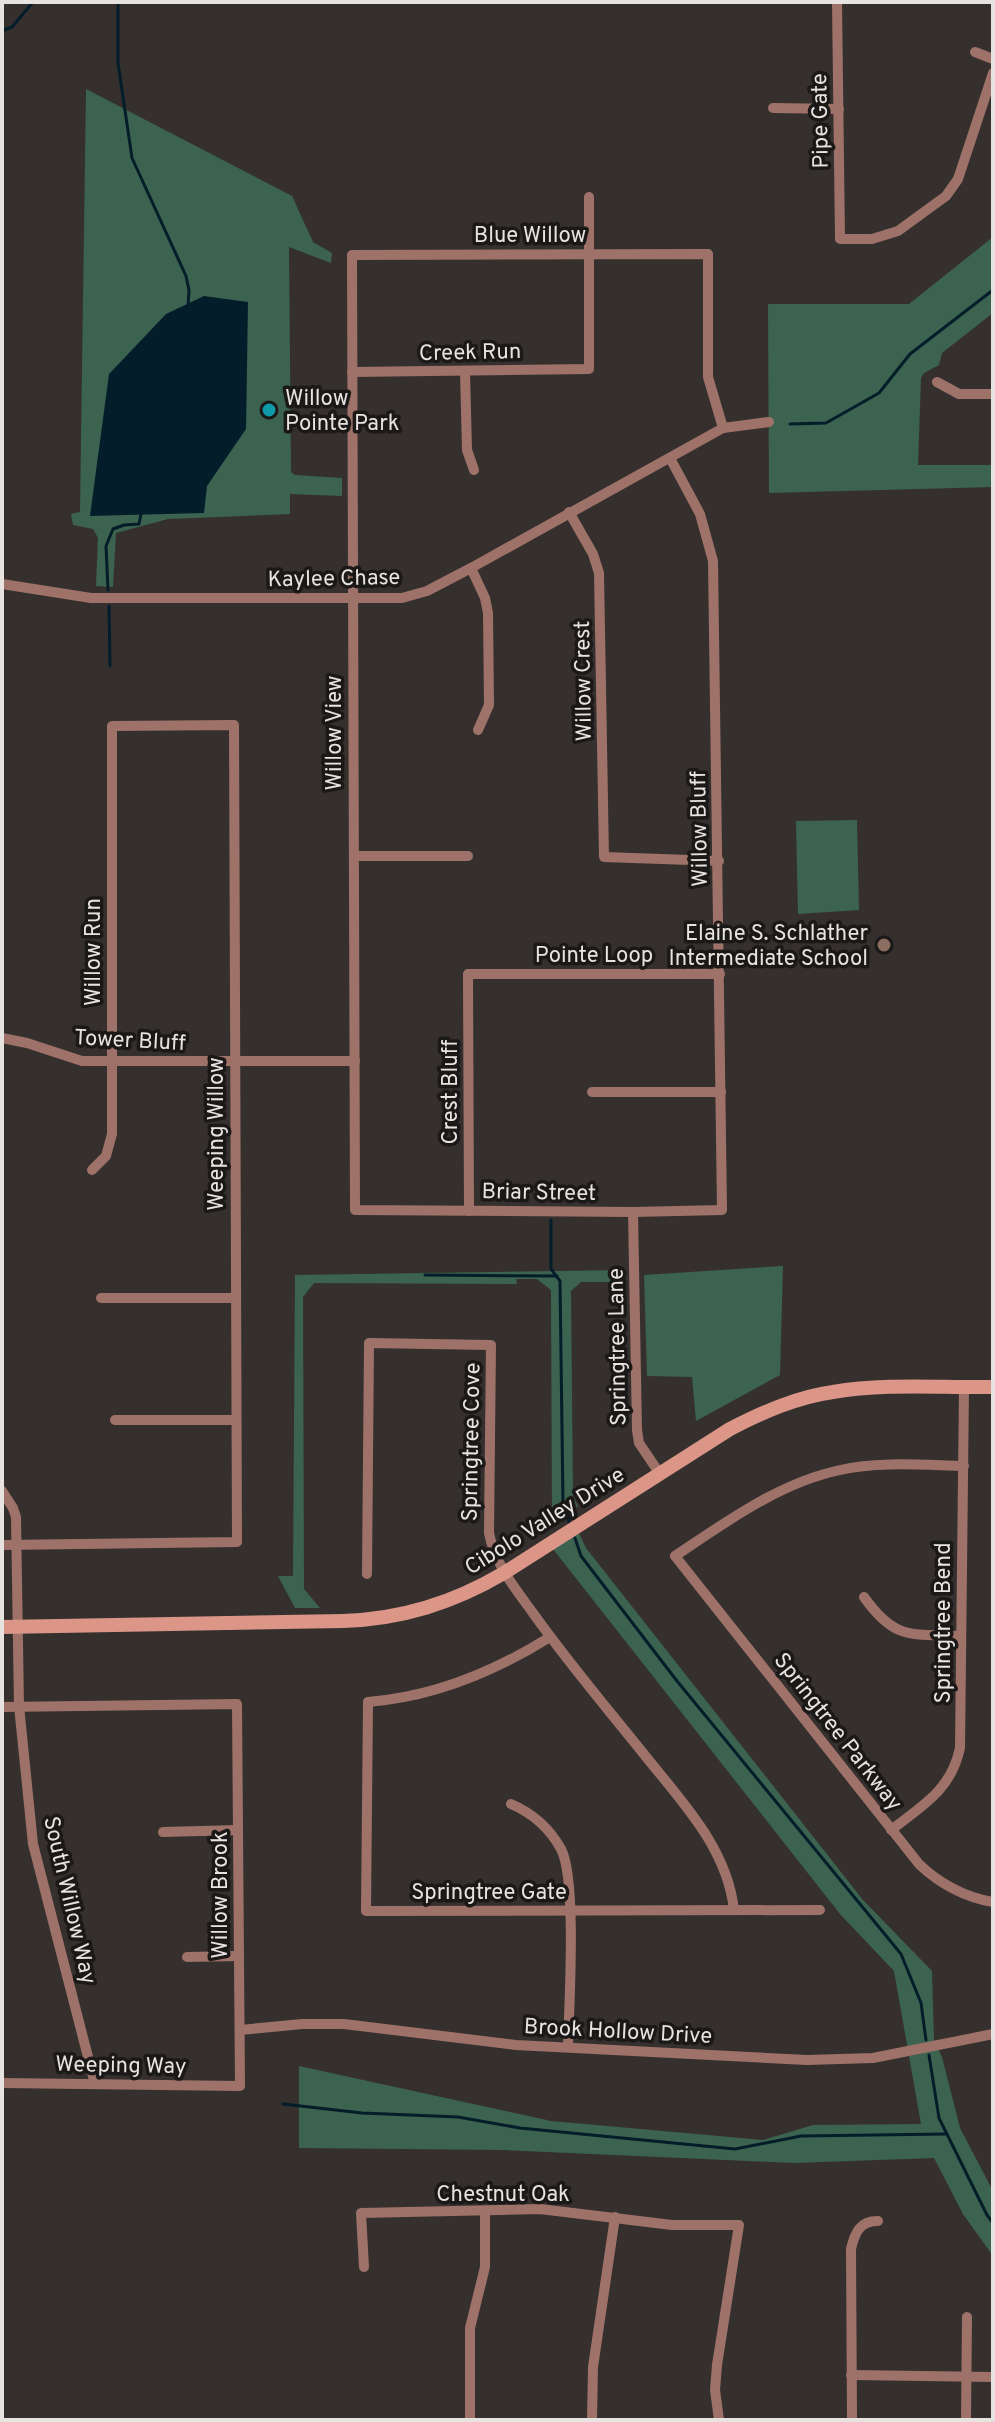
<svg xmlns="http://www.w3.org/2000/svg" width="995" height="2422" viewBox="0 0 995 2422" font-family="Overpass,sans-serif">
	<rect width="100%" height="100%" fill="#35302e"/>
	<g fill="#3c634f">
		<polygon points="86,89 292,196 313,242 332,253 331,263 289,247 291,472 295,475 342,478 342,496 290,494 290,514 168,519 116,533 113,587 96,586 98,538 93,529 73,525 71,514 80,512"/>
		<polygon points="993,237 993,313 942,353 939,365 924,373 921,378 918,465 993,465 993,487 769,493 768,304 909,304"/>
		<polygon points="857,820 859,910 798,914 796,821"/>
		<polygon points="783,1266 780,1375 696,1421 692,1377 647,1376 644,1275"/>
		<polygon points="622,1270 623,1282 581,1282 571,1291 573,1496 578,1506 552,1523 551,1290 537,1279 516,1279 517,1284 314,1283 303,1297 304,1589 320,1608 295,1608 278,1576 293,1576 295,1275"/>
		<polygon points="576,1527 586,1548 863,1900 932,1971 934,2040 942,2057 960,2128 993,2191 993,2256 963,2214 934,2158 794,2163 505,2150 299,2148 299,2066 551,2121 763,2140 813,2125 921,2124 894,1971 840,1914 549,1544"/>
	</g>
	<polygon fill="#031e2a" points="204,296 248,302 246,429 207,486 204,513 90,516 109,374 166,314"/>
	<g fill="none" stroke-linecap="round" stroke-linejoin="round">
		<g stroke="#031e2a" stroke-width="3">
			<polyline points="118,2 118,63 132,158 186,276 189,290 188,307"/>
			<polyline points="2,31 12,27 33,2"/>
			<polyline points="790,424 826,423 879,393 910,354 993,290"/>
			<polyline points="108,590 106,546 113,529 124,525 139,524 141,514"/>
			<polyline points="109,606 110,666"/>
			<polyline points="551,1220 551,1269 560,1281 563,1503 569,1522"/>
			<polyline points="425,1275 557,1276"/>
			<polyline points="575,1538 581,1556 677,1681 901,1954 921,2003 926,2040"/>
			<polyline points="929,2055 939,2118 987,2215 993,2223"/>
			<polyline points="283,2104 362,2113 458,2117 520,2128 735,2149 801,2136 947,2134"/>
		</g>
		<g stroke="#9e7269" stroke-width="10">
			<polyline points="837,2 840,239 872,239 898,231 946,196 958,179 993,73"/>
			<polyline points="975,52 993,59"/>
			<polyline points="773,108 839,109"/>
			<polyline points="352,372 589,369 589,197"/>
			<polyline points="465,372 467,450 474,470"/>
			<polyline points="937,382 959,394 993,394"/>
			<polyline points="670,458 700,514 713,561 722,1210 633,1212 355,1210 352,255 708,254 708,377 723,428"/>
			<polyline points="569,512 593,554 599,573 604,857 719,861"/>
			<polyline points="471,568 485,598 488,613 489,705 478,730"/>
			<polyline points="2,584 91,598 402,598 427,591 471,568 723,428 769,422"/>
			<polyline points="354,856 468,856"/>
			<polyline points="2,1038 27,1043 82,1061 355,1061"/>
			<polyline points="592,1092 721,1092"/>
			<polyline points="469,1211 468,974 720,974"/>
			<polyline points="633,1212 637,1430 639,1443 660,1474"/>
			<polyline points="101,1298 236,1298"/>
			<polyline points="115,1420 236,1420"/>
			<path d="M964 1466C923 1465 879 1461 840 1470 779 1483 726 1522 675 1556L919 1864C939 1883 965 1897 993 1902"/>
			<polyline points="2,1491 13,1508 16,1517 19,1706 33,1844 95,2084"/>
			<polyline points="2,1545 237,1542 234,725 112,726 112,1134 106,1156 92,1170"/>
			<path d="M367 1574 369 1343 491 1345 489 1533C495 1564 514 1587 533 1613 567 1661 606 1707 643 1753 681 1801 727 1847 734 1910"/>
			<path d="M864 1597C895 1641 912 1634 961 1636"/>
			<path d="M550 1637C494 1672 434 1697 368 1702L366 1911 820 1910"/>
			<polyline points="2,1707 237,1704 240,2086 2,2083"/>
			<path d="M511 1804C532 1813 550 1829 561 1849 577 1879 569 2006 568 2046"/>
			<path d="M891 1830C923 1805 951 1790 960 1748L964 1387"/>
			<polyline points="163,1832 238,1830"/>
			<polyline points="187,1957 239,1956"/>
			<polyline points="240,2030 302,2024 344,2024 516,2045 807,2060 873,2058 993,2034"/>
			<polyline points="364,2267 361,2213 540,2209 672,2225 739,2225 717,2365 715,2390 719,2420"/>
			<polyline points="851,2375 993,2377"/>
			<polyline points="470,2420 470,2328 485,2267 485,2212"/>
			<polyline points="592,2420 593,2367 615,2217"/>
			<path d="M852 2420 851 2249C855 2232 860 2221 878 2221"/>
			<polyline points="966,2420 967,2317"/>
		</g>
		<path stroke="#db9688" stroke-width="14" d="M2 1627 343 1621C402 1619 453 1603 504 1573L730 1429C763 1412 797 1397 833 1392 886 1383 940 1388 993 1387"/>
	</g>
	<circle fill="#0f9aa8" stroke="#1b1918" stroke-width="3" cx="269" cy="410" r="8"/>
	<circle fill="#8d6e63" stroke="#1b1918" stroke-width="3" cx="884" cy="945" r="8"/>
	<g text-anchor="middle" stroke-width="7" stroke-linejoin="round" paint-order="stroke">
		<g font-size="22" fill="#e6e3e1" stroke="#1b1918">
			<text transform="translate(819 121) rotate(-91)" y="8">Pipe Gate</text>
			<text x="530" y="242">Blue Willow</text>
			<text transform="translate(470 351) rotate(-1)" y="8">Creek Run</text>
			<text transform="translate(334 577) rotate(-1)" y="8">Kaylee Chase</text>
			<text transform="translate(582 681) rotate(-91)" y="8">Willow Crest</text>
			<text transform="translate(333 733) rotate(-90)" y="8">Willow View</text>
			<text transform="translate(698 829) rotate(-91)" y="8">Willow Bluff</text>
			<text transform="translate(92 952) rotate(-90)" y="8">Willow Run</text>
			<text x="594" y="962">Pointe Loop</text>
			<text transform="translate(130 1039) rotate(3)" y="8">Tower Bluff</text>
			<text transform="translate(449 1092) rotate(-90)" y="8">Crest Bluff</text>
			<text transform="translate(215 1134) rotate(-90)" y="8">Weeping Willow</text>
			<text transform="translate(539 1191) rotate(1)" y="8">Briar Street</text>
			<text transform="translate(616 1347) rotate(-91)" y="8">Springtree Lane</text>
			<text transform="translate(470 1442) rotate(-89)" y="8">Springtree Cove</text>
			<text transform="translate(544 1520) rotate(-32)" y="8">Cibolo Valley Drive</text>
			<text transform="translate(942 1623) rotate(-90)" y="8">Springtree Bend</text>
			<text transform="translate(839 1731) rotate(52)" y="8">Springtree Parkway</text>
			<text x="489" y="1899">Springtree Gate</text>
			<text transform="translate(219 1895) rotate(-90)" y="8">Willow Brook</text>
			<text transform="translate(71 1900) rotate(77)" y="8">South Willow Way</text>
			<text transform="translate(618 2030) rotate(3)" y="8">Brook Hollow Drive</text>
			<text transform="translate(121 2064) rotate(1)" y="8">Weeping Way</text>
			<text x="503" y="2201">Chestnut Oak</text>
		</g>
		<g font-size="22" fill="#e6e3e1" stroke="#1b1918" text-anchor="start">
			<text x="285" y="405">Willow<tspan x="285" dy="25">Pointe Park</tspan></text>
			<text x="868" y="940" text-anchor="end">Elaine S. Schlather<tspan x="868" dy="25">Intermediate School</tspan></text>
		</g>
	</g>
	<rect width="995" height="2422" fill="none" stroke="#e6e3e1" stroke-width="8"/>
</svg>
